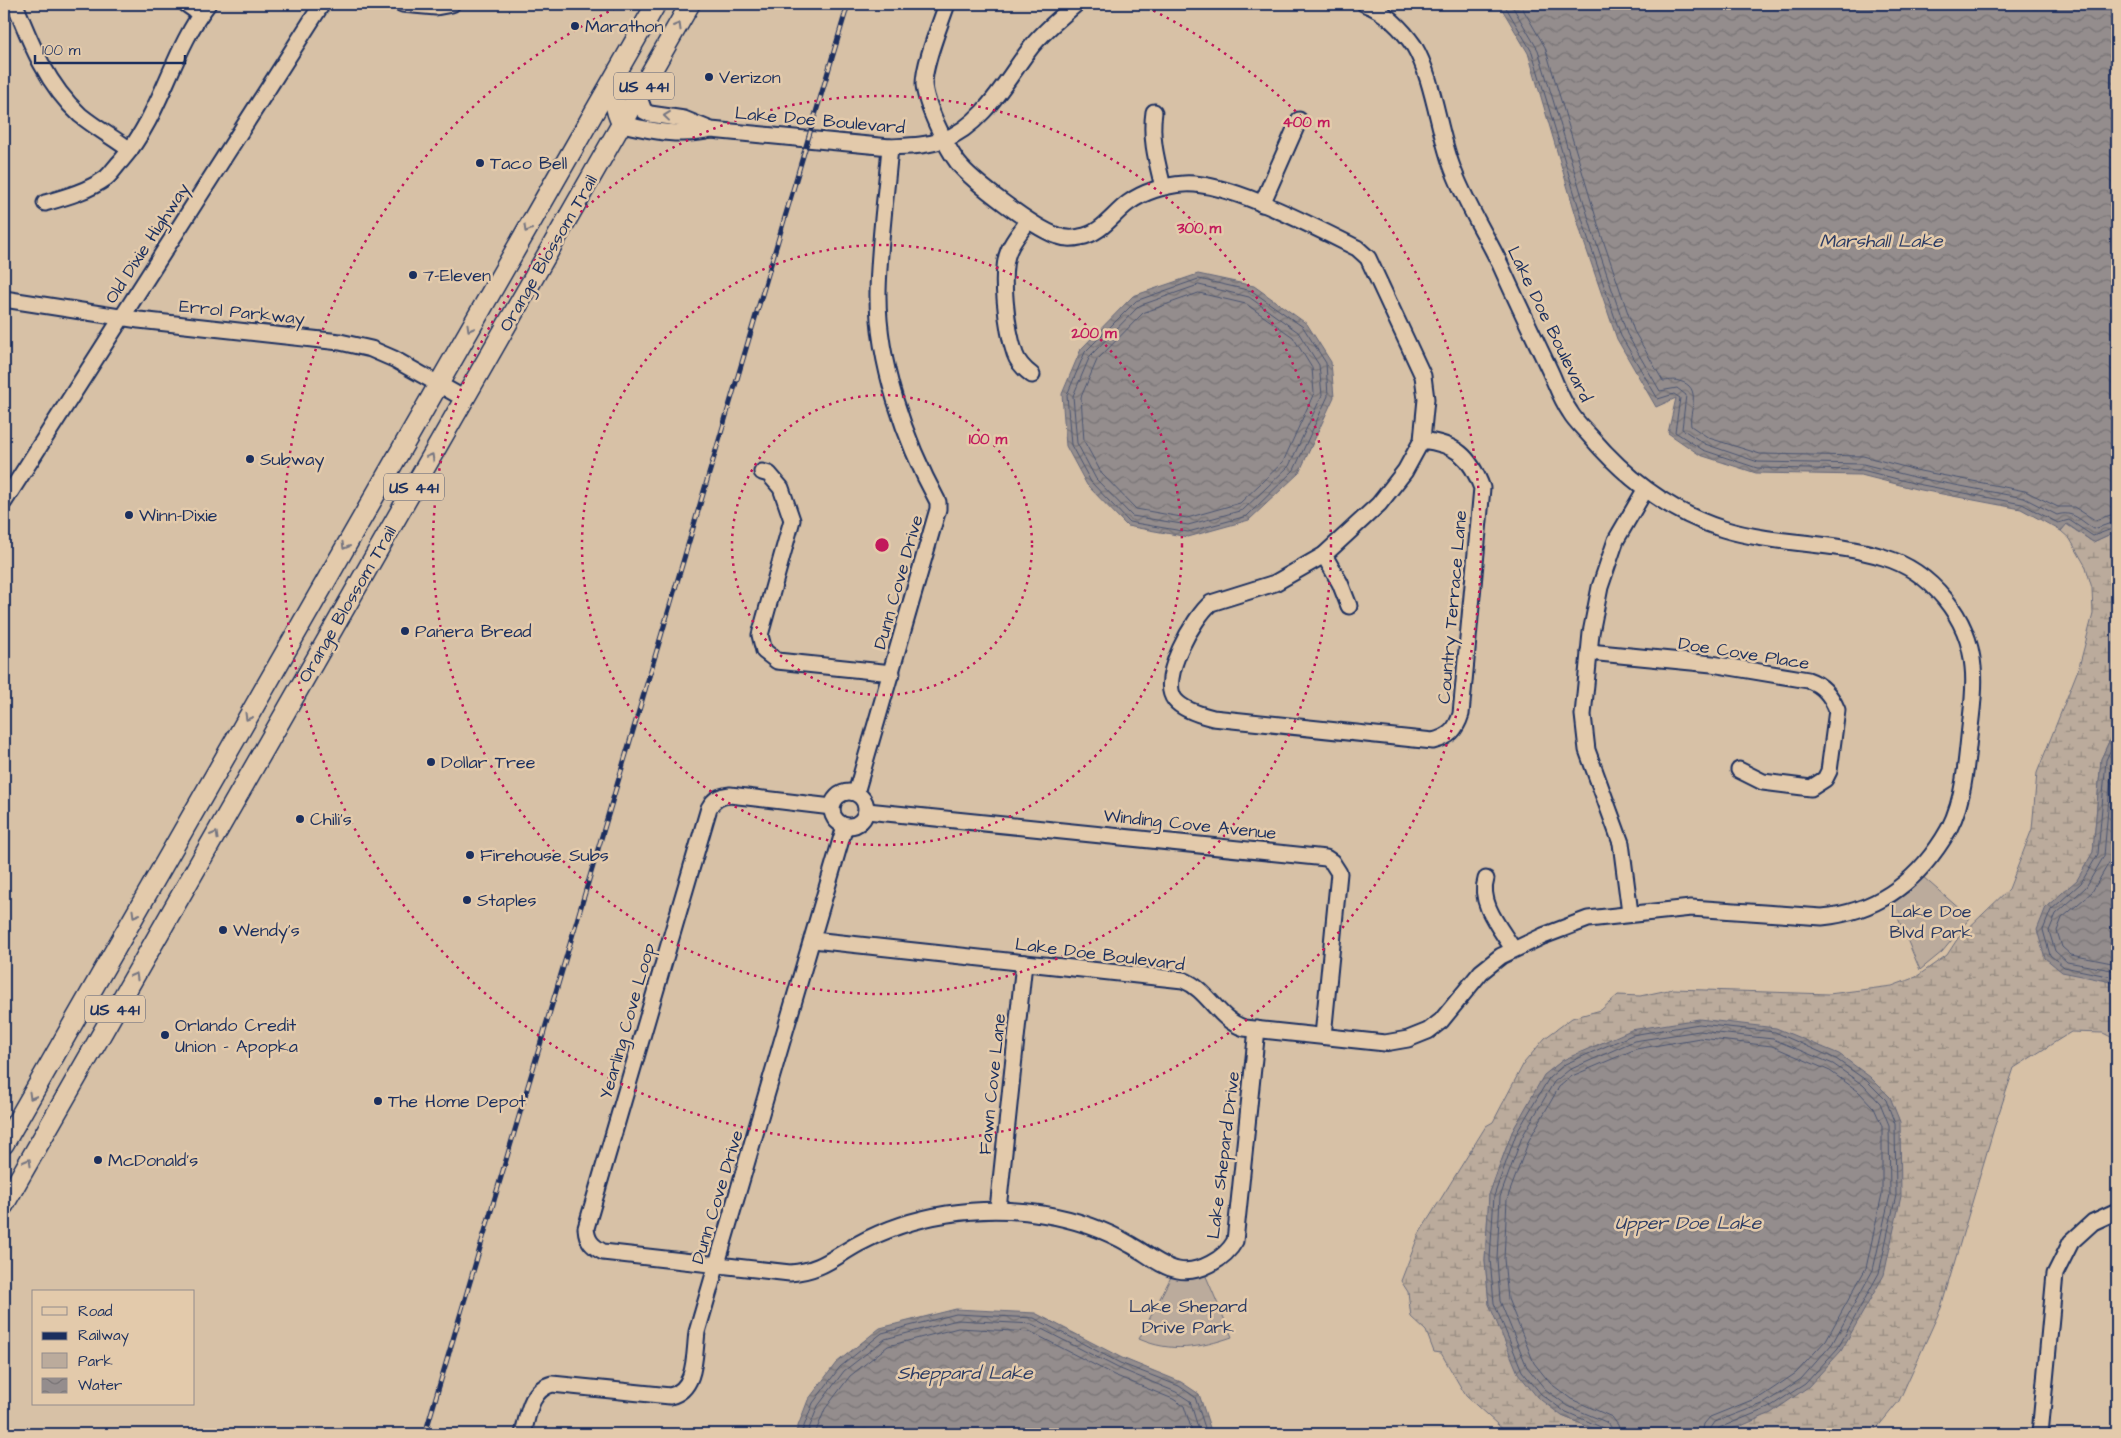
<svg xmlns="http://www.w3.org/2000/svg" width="2121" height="1438" viewBox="0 0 2121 1438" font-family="'Architects Daughter',sans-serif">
	<defs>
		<pattern id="wetland-marsh" width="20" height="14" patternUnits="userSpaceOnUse" patternTransform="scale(1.25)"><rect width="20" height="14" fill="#bbab9c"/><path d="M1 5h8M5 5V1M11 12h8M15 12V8" fill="none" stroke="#978c82"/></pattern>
		<pattern id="water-waves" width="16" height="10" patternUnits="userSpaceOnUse" patternTransform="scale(1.25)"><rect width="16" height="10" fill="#948d8d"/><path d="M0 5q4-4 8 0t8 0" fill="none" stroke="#787476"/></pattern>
	</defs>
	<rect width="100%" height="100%" fill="#d7c1a6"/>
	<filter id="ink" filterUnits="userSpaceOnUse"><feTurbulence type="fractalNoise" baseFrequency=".02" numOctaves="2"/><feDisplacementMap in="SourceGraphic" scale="10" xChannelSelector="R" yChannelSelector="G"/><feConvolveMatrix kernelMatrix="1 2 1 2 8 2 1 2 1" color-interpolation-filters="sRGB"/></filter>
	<g filter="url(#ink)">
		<g fill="#bbab9c" stroke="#6b6d7d">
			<polygon points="1922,876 1970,918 1942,952 1920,970 1892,904 1910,891"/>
			<path d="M1205 1274 1232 1337C1200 1348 1171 1353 1139 1339L1171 1277 1189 1278Z"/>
		</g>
		<polygon fill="url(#wetland-marsh)" stroke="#6b6d7d" points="2066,524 2093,542 2117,531 2117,724 2101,759 2093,852 2078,880 2046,907 2105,981 2117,983 2117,1040 2103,1033 2071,1032 2014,1068 1994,1128 1941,1308 1899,1401 1872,1434 1713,1434 1741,1426 1563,1060 1545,1075 1512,1132 1489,1195 1485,1260 1489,1304 1562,1416 1607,1434 1508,1434 1466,1396 1441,1353 1434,1352 1426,1331 1411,1317 1408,1292 1401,1281 1419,1234 1486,1126 1493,1122 1524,1063 1545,1038 1572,1018 1601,1010 1618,995 1640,996 1673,989 1829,994 1892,986 1916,977 1947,955 1958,938 2009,889 2032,829 2037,773 2079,667 2093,614 2092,588 2086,567 2070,539 2061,531"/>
		<g fill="url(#water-waves)" stroke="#64677a">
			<polygon points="1499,4 2117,4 2117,531 2093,542 2067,524 2061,531 2021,509 1916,489 1861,475 1756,473 1700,455 1668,433 1676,398 1656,407 1617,339 1582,236 1528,53"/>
			<polygon points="1198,274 1254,286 1307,324 1331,362 1334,397 1299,473 1249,520 1188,537 1127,526 1087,485 1066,446 1062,394 1081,349 1133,296"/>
			<polygon points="2117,724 2117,983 2062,972 2045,958 2037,930 2046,907 2077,880 2093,852 2101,759"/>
			<polygon points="1699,1019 1776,1028 1839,1054 1870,1077 1890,1097 1900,1122 1901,1196 1884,1275 1841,1351 1808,1387 1771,1413 1741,1426 1713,1434 1607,1434 1562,1416 1537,1397 1518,1373 1489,1304 1485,1260 1489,1195 1512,1132 1544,1075 1563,1060 1631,1030"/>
			<polygon points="956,1309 1035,1313 1122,1358 1181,1382 1199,1394 1212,1434 795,1434 808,1400 836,1363 880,1328"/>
		</g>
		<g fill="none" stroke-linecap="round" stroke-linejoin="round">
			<g stroke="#4b5571" stroke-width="1">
				<polyline points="1504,4 1532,52 1587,235 1621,336 1658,399 1674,394 1680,398 1675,432 1703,450 1757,468 1862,470 1917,484 2022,504 2058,523 2069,520 2093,536 2117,527"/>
				<path d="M1511 4 1538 50 1593 233 1627 334 1660 391 1677 388 1686 395 1682 429 1705 444 1758 462 1863 464 1918 478 2024 498 2057 515C2073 510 2081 521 2094 529L2117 521"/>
				<path d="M1520 4 1545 47 1600 231 1634 331 1663 381C1668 381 1673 379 1679 381 1704 387 1688 411 1691 426L1709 438 1760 454 1863 456 1920 471 2025 491 2058 507H2074L2095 520 2117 513"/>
				<polygon points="1199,279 1252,291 1303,327 1326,363 1328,396 1294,470 1247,516 1188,532 1129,522 1091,482 1071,445 1067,395 1085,352 1136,301"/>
				<polygon points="1199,285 1249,297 1298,332 1319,365 1322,395 1289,466 1243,510 1188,525 1132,516 1096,479 1077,443 1073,396 1090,356 1139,306"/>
				<polygon points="1199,293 1246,304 1293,337 1312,368 1314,393 1283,462 1240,503 1187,518 1136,509 1102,474 1084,441 1081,397 1097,360 1143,313"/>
				<polyline points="2117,736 2106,760 2098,854 2081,883 2051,910 2043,930 2050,955 2064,967 2117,978"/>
				<polyline points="2117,751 2112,762 2104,856 2086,887 2056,914 2049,931 2055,951 2067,962 2117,971"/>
				<polyline points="2117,794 2110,861 2092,892 2062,918 2057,931 2062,947 2071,955 2117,964"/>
				<polyline points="801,1434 813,1403 840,1367 882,1333 956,1314 1034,1318 1120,1363 1179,1386 1195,1397 1207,1434"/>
				<polyline points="807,1434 818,1406 844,1371 885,1339 957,1320 1032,1324 1118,1368 1176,1392 1190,1401 1200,1434"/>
				<polyline points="815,1434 825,1409 850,1376 888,1346 958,1328 1031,1332 1114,1375 1173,1399 1184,1406 1193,1434"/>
				<polyline points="1606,1434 1603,1428 1564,1411 1541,1394 1522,1371 1494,1303 1490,1259 1494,1196 1516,1134 1549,1078 1565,1064 1632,1035 1699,1024 1775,1032 1836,1059 1867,1081 1886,1100 1895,1124 1896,1195 1879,1273 1838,1348 1805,1384 1768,1408 1719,1428 1716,1434"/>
				<polyline points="1612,1434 1611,1428 1606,1422 1568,1406 1545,1389 1527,1367 1500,1301 1497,1259 1500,1197 1522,1137 1554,1082 1569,1070 1634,1041 1699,1031 1773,1039 1833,1064 1863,1085 1880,1103 1889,1125 1890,1195 1873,1270 1832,1344 1801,1379 1765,1403 1715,1422 1711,1428 1709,1434"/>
				<polyline points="1620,1434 1618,1425 1612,1417 1571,1399 1550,1383 1534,1363 1508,1299 1504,1259 1507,1199 1529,1140 1559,1087 1572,1076 1636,1049 1700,1038 1772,1046 1830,1071 1858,1091 1874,1108 1882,1126 1882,1194 1866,1268 1826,1340 1796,1373 1762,1396 1710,1417 1704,1424 1702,1434"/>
			</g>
			<g stroke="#1b2f5e" stroke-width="19">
				<g id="minor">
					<path d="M15 4C31 44 47 85 80 115 96 128 114 138 130 150"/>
					<polyline points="186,4 200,14"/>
					<polyline points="402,4 436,7 452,4"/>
					<path d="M947 4C940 25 924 63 924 84 925 103 946 147 958 163 972 181 1035 229 1058 236 1066 239 1072 239 1080 237 1101 234 1112 215 1128 203 1143 192 1165 185 1184 184 1228 181 1316 228 1357 248L1368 258 1423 376 1426 399 1422 440 1405 471 1379 504 1324 555 1275 583 1211 603C1194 617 1158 679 1175 700 1183 710 1201 715 1213 718L1433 741C1449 737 1456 730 1461 714L1482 488C1470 456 1456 444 1422 440"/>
					<path d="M641 91 640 100 644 111 650 114 684 119 711 130 890 147C908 146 926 146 943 140 984 125 1007 78 1032 46 1045 30 1061 17 1076 4"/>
					<path d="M1154 112C1150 138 1157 162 1163 187"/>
					<path d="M622 124C652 131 681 137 711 130"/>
					<path d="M45 203C66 197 88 191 106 178 111 174 116 166 121 161 162 114 171 52 208 4"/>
					<polyline points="1262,204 1299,120"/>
					<path d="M1028 221C1022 230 1013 240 1009 250 999 272 1007 331 1015 354 1018 363 1024 369 1032 375"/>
					<polyline points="4,299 139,320 340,342 371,349 394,359 465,399"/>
					<polyline points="762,472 769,474 781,488 792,520 760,635 764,651 777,661 892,673"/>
					<polyline points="4,502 322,4"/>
					<polyline points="1324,555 1340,583 1349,606"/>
					<path d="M1589 652 1712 664 1808 680C1823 685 1831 695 1837 710L1829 771 1825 779 1811 788 1763 782 1739 770"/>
					<circle cx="849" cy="809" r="17"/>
					<path d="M856 793 938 509V502C905 441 877 362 878 292 879 243 886 195 890 147"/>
					<path d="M832 807 730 795C720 796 714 799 709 808L586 1228C587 1241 592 1246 603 1252L790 1273C820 1271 833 1258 858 1244 913 1214 980 1204 1042 1214 1073 1219 1104 1229 1131 1245 1146 1253 1161 1267 1178 1270 1199 1274 1225 1259 1235 1241L1257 1029"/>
					<polyline points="867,811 1326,858 1332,862 1339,873 1323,1036"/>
					<path d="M1486 879C1478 903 1501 929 1513 949"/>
					<polyline points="1630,913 1621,843 1587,750 1583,715 1591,633 1600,587 1616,540 1645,490"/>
					<path d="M813 940 1183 980C1209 990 1217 1019 1244 1028L1385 1043 1408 1039 1428 1031 1441 1021 1481 972 1501 956 1543 936 1588 919 1691 908 1822 917C1875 912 1915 883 1943 839 1966 805 1966 758 1971 719 1973 702 1975 684 1973 667 1969 617 1931 571 1883 557 1831 541 1775 545 1723 529 1669 512 1627 479 1591 437 1584 429 1575 421 1570 412 1561 399 1556 384 1550 371 1533 335 1516 300 1500 264 1484 231 1463 199 1451 164 1438 128 1433 78 1414 46 1403 30 1384 10 1365 4"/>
					<polyline points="998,1209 1024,963"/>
					<path d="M523 1434C528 1415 530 1390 552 1384L670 1396C697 1390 694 1354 697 1332L845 826"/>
					<polyline points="2040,1434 2055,1274 2071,1242 2093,1222 2117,1211"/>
				</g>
			</g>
			<g stroke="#1b2f5e" stroke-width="22">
				<g id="major">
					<path d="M616 77C614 95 613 108 622 124"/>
					<polyline points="4,1144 656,4"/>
					<polyline points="4,1205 690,4"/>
				</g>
			</g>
			<use href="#minor" stroke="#e3caab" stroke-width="15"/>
			<use href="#major" stroke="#e3caab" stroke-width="19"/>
			<g stroke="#1b2f5e" stroke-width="5">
				<polyline id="rail" points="425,1434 848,4"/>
			</g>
			<use href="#rail" stroke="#e3caab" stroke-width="3" stroke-dasharray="9" stroke-linecap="butt"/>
		</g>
		<defs><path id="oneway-chevron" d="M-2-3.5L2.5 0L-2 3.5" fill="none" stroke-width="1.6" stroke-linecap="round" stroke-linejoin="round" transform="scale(1.25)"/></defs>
		<g stroke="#757581">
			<use href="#oneway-chevron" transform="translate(678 26) rotate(-60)"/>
			<use href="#oneway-chevron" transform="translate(667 116) rotate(-174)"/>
			<use href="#oneway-chevron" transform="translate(527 229) rotate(120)"/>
			<use href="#oneway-chevron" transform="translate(470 328) rotate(120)"/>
			<use href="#oneway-chevron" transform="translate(431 457) rotate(-60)"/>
			<use href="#oneway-chevron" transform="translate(345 546) rotate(120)"/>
			<use href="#oneway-chevron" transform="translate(248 717) rotate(120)"/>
			<use href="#oneway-chevron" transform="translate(215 835) rotate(-60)"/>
			<use href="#oneway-chevron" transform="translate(135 914) rotate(120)"/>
			<use href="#oneway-chevron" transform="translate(135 976) rotate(-60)"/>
			<use href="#oneway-chevron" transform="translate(32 1096) rotate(120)"/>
			<use href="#oneway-chevron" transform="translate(28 1162) rotate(-60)"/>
		</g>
	</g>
	<g fill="none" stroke="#c2185b" stroke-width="2.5" stroke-dasharray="2.5 5">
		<circle cx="882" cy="545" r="150"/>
		<circle cx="882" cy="545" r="300"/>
		<circle cx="882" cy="545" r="449"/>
		<path d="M1140 4A599 599 0 1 1 624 4"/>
	</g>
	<g fill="#1b2f5e" stroke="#e3caab" stroke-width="2">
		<circle cx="575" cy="26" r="5"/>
		<circle cx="709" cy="77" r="5"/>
		<circle cx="480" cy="163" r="5"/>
		<circle cx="413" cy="275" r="5"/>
		<circle cx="250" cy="459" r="5"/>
		<circle cx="129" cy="515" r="5"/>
		<circle cx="405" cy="631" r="5"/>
		<circle cx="431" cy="762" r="5"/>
		<circle cx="300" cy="819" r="5"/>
		<circle cx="470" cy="855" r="5"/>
		<circle cx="467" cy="900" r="5"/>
		<circle cx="223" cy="930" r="5"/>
		<circle cx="165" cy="1035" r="5"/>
		<circle cx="378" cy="1101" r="5"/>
		<circle cx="98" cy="1160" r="5"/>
	</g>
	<g text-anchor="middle" stroke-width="5" stroke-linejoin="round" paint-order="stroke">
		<g fill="#e3caab" stroke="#575e75" stroke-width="1">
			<rect x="614" y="72.5" width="60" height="27" rx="4"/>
			<rect x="384" y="473.5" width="60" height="27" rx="4"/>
			<rect x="85" y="995.5" width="60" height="27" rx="4"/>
		</g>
		<g font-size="16" font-weight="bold" fill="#1b2f5e">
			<text x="644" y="92">US 441</text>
			<text x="414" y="493">US 441</text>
			<text x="115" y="1015">US 441</text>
		</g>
		<g font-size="18" fill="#1b2f5e" stroke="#e3caab" text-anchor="start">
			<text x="585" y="32">Marathon</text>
			<text x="719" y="83">Verizon</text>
			<text x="490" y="169">Taco Bell</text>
			<text x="423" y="281">7-Eleven</text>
			<text x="260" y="465">Subway</text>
			<text x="139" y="521">Winn-Dixie</text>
			<text x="415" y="637">Panera Bread</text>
			<text x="441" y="768">Dollar Tree</text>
			<text x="310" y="825">Chili's</text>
			<text x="480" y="861">Firehouse Subs</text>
			<text x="477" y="906">Staples</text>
			<text x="233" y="936">Wendy's</text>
			<text x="175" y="1031">Orlando Credit<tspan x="175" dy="21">Union - Apopka</tspan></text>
			<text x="388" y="1107">The Home Depot</text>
			<text x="108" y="1166">McDonald's</text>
		</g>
		<g font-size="18" fill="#1b2f5e" stroke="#e3caab">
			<text transform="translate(820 120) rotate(5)" y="6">Lake Doe Boulevard</text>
			<text transform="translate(147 243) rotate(-57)" y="6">Old Dixie Highway</text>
			<text transform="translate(548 253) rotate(-60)" y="6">Orange Blossom Trail</text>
			<text transform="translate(242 312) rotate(6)" y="6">Errol Parkway</text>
			<text transform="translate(1550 324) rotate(64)" y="6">Lake Doe Boulevard</text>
			<text transform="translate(898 582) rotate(-74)" y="6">Dunn Cove Drive</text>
			<text transform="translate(347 604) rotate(-60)" y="6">Orange Blossom Trail</text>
			<text transform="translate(1452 607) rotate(-85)" y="6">Country Terrace Lane</text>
			<text transform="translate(1744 653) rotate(9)" y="6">Doe Cove Place</text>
			<text transform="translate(1190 824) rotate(6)" y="6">Winding Cove Avenue</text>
			<text transform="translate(1100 954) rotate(7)" y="6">Lake Doe Boulevard</text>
			<text transform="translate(627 1021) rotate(-74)" y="6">Yearling Cove Loop</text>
			<text transform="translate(992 1084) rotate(-84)" y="6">Fawn Cove Lane</text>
			<text transform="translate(1223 1155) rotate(-83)" y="6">Lake Shepard Drive</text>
			<text transform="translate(717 1197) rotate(-73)" y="6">Dunn Cove Drive</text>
		</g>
		<g font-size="18" fill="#2b3b64" stroke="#e3caab">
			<text x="1931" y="917">Lake Doe<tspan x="1931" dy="21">Blvd Park</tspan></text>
			<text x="1188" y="1312">Lake Shepard<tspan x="1188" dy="21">Drive Park</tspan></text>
		</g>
		<g font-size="19" font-style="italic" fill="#2d3d65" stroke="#e3caab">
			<text x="1881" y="247">Marshall Lake</text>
			<text x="1688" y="1229">Upper Doe Lake</text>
			<text x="965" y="1379">Sheppard Lake</text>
		</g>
	</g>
	<circle cx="882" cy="545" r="8" fill="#c2185b" stroke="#e3caab" stroke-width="2.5"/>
	<g font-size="15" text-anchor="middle" font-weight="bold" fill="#c2185b" stroke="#e3caab" stroke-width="5" stroke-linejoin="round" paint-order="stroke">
		<text x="1306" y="127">400 m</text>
		<text x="1199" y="233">300 m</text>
		<text x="1094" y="338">200 m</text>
		<text x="988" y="444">100 m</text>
	</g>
	<rect width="2121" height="1438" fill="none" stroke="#e3caab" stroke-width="20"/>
	<rect x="10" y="10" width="2101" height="1418" fill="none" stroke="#1b2f5e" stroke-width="2" filter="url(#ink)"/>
	<rect x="32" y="1290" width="162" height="115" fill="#e3caab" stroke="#938c8c"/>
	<rect x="42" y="1307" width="25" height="8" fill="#e3caab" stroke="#938c8c"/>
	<text x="78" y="1316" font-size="15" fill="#1b2f5e">Road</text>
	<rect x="42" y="1332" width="25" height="8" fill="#1b2f5e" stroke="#938c8c"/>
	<text x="78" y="1340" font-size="15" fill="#1b2f5e">Railway</text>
	<rect x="42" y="1353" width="25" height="15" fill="#bbab9c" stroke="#938c8c"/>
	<text x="78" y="1366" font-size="15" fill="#1b2f5e">Park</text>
	<rect x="42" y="1378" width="25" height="15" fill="url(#water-waves)" stroke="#938c8c"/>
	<text x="78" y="1390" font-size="15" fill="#1b2f5e">Water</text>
	<path d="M35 55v8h150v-8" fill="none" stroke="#1b2f5e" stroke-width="2.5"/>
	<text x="42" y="55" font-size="15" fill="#1b2f5e" stroke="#e3caab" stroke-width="4" paint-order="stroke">100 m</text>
</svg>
